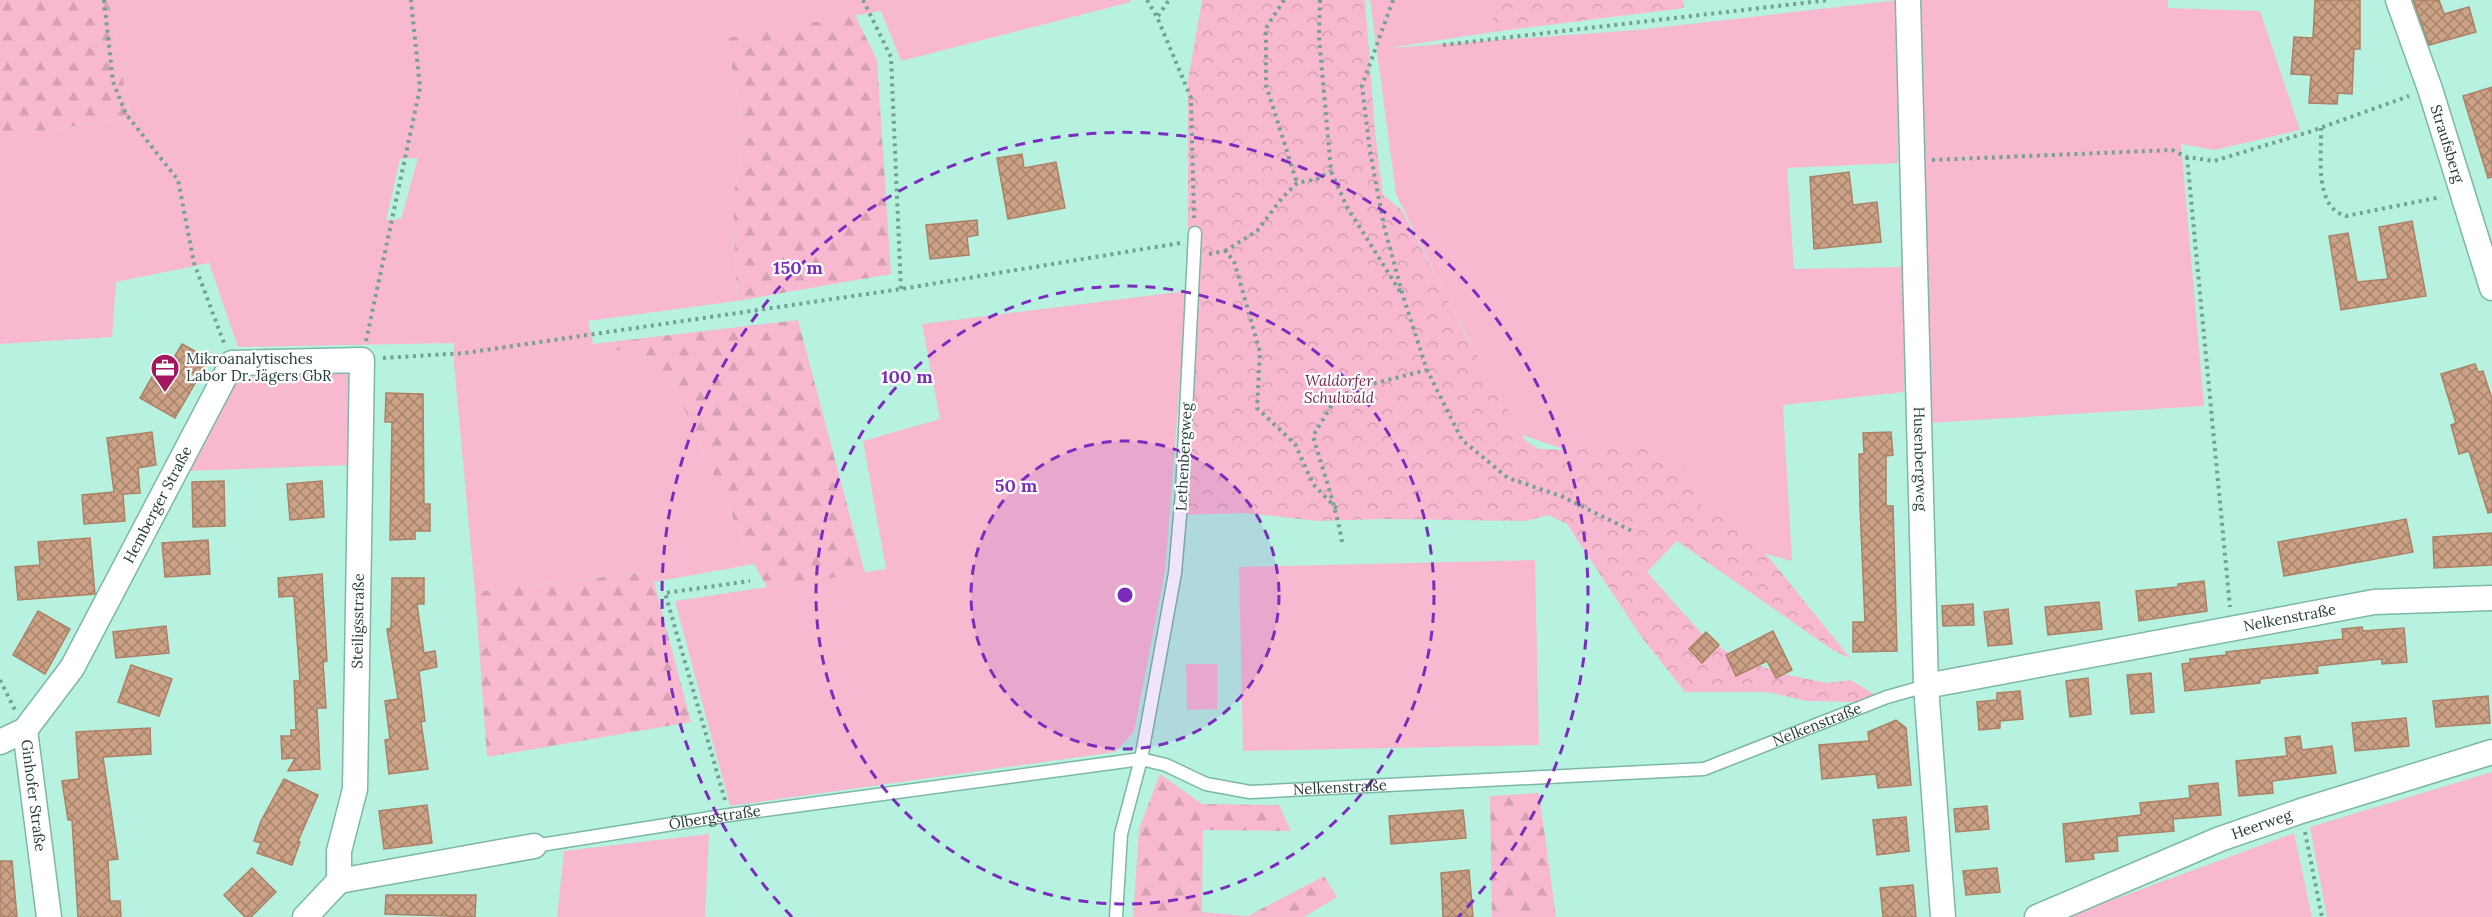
<svg xmlns="http://www.w3.org/2000/svg" width="2492" height="917" viewBox="0 0 2492 917" font-family="Lora,serif">
	<defs>
		<pattern id="forest-firs" width="22" height="20" patternUnits="userSpaceOnUse" patternTransform="scale(1.5)"><rect width="22" height="20" fill="#f8b9d0"/><path d="M5 1l3.5 6h-7zM16 11l3.5 6h-7z" fill="#d4a0b3"/></pattern>
		<pattern id="park-crowns" width="20" height="18" patternUnits="userSpaceOnUse" patternTransform="scale(1.5)"><rect width="20" height="18" fill="#f8b9d0"/><path d="M2 6a3 3 0 1 1 6 0M12 15a3 3 0 1 1 6 0" fill="none" stroke="#d4a0b3"/></pattern>
		<pattern id="building-cross-hatch" width="8" height="8" patternUnits="userSpaceOnUse" patternTransform="scale(1.5)"><rect width="8" height="8" fill="#cca185"/><path d="M0 0l8 8M0 8l8-8" fill="none" stroke="#a5856e"/></pattern>
	</defs>
	<rect width="100%" height="100%" fill="#b7f2e1"/>
	<g fill="#f8b9d0" fill-rule="evenodd">
		<path d="M109 0H1130L1131 2 901 61 881 11 727 38 744 134 733 200 737 301 588 321 593 344 635 354 672 382 754 564 654 582 648 572 475 592 454 363V343L238 347 209 263 116 282 112 337 0 344V138L130 117ZM418 158 401 219 386 220 400 159Z"/>
		<polygon points="1370,0 1493,0 1493,32 1388,48 1637,30 1899,0 1898,163 1787,168 1794,269 1904,267 1904,392 1783,405 1792,561 1763,553 1682,490 1520,434 1446,297 1396,194"/>
		<polygon points="1918,0 2168,0 2168,8 2260,11 2300,130 2215,150 2181,144 2204,406 1928,423"/>
		<polygon points="1187,291 1165,571 1134,732 1115,752 730,806 675,601 886,569 863,441 940,419 922,324"/>
		<polygon points="353,372 350,465 186,471 238,378"/>
		<polygon points="1535,560 1539,745 1243,751 1239,567"/>
		<polygon points="1186,664 1217,664 1217,709 1187,710"/>
		<polygon points="2492,772 2492,917 2327,917 2310,827"/>
		<polygon points="2294,833 2312,917 2066,917"/>
		<polygon points="709,834 705,917 557,917 564,851"/>
	</g>
	<g fill="url(#forest-firs)">
		<polygon points="0,0 109,0 130,117 0,138"/>
		<polygon points="855,15 877,60 891,274 737,301 733,200 744,134 727,38"/>
		<polygon points="798,320 865,573 767,587 754,564 672,382 635,354 593,344"/>
		<polygon points="648,572 654,582 691,722 487,757 475,592"/>
		<polygon points="1160,774 1202,804 1279,805 1291,831 1203,830 1202,912 1248,916 1324,876 1337,897 1304,917 1133,917 1139,829"/>
		<polygon points="1539,793 1556,917 1492,917 1490,796"/>
	</g>
	<g fill="url(#park-crowns)">
		<polygon points="1202,0 1365,0 1375,131 1383,195 1402,210 1462,328 1525,440 1538,449 1565,450 1649,447 1685,468 1701,505 1739,529 1771,560 1851,659 1831,649 1677,541 1647,572 1702,634 1731,655 1783,674 1827,683 1851,680 1877,696 1856,702 1806,701 1767,692 1685,692 1640,635 1567,524 1548,515 1526,521 1382,519 1317,521 1246,513 1176,515 1192,322 1188,242 1188,81"/>
		<polygon points="1493,0 1683,0 1684,8 1493,32"/>
	</g>
	<g fill="url(#building-cross-hatch)" stroke="#ab8266" stroke-width="1.5">
		<polygon points="2315,0 2360,0 2360,49 2354,49 2352,94 2338,93 2337,104 2309,103 2311,75 2291,74 2294,37 2313,38"/>
		<polygon points="2413,0 2439,0 2444,14 2469,7 2476,32 2429,45"/>
		<polygon points="2492,87 2492,177 2488,178 2463,96"/>
		<polygon points="1022,154 1024,168 1056,162 1065,208 1008,219 997,158"/>
		<polygon points="1849,172 1853,205 1877,202 1881,242 1814,249 1810,177"/>
		<polygon points="977,220 978,235 967,237 969,255 930,259 926,225"/>
		<polygon points="2412,221 2426,296 2341,310 2329,236 2348,233 2357,282 2388,279 2379,227"/>
		<polygon points="182,344 209,359 175,418 140,398 164,356 172,361"/>
		<polygon points="2475,364 2478,372 2483,371 2492,399 2492,512 2488,513 2469,451 2459,454 2451,425 2456,423 2441,374"/>
		<polygon points="386,393 423,394 424,504 430,504 430,531 415,531 415,539 390,540 392,422 385,422"/>
		<polygon points="152,432 156,465 138,468 140,493 123,494 125,521 84,524 82,495 114,492 107,438"/>
		<polygon points="1891,432 1893,455 1886,456 1886,506 1893,506 1897,651 1853,652 1853,622 1865,622 1860,507 1859,454 1864,454 1863,433"/>
		<polygon points="224,481 225,526 193,527 192,482"/>
		<polygon points="322,481 324,517 290,520 287,484"/>
		<polygon points="2406,519 2413,552 2284,576 2278,542"/>
		<polygon points="2492,533 2492,565 2434,568 2433,537"/>
		<polygon points="90,538 95,594 18,600 15,567 40,565 38,542"/>
		<polygon points="208,540 210,574 165,577 162,543"/>
		<polygon points="322,574 327,661 323,662 326,708 317,708 320,769 288,771 295,758 282,759 281,736 291,736 291,730 296,730 294,681 300,681 294,596 279,597 278,578"/>
		<polygon points="392,578 424,578 424,604 417,604 424,653 435,651 437,667 419,671 425,721 421,722 428,769 389,774 385,740 390,739 385,701 398,699 387,629 391,628"/>
		<polygon points="2204,581 2207,611 2139,621 2136,591 2178,587 2178,584"/>
		<polygon points="2099,602 2102,629 2048,635 2045,607"/>
		<polygon points="1973,604 1974,625 1943,626 1942,606"/>
		<polygon points="2008,609 2012,644 1988,646 1984,612"/>
		<polygon points="38,611 70,629 45,674 13,655"/>
		<polygon points="166,626 169,653 116,658 113,632"/>
		<polygon points="2362,627 2363,631 2404,628 2407,662 2382,664 2382,659 2317,666 2318,673 2260,679 2260,683 2185,691 2182,664 2190,663 2190,659 2226,655 2226,652 2343,639 2342,629"/>
		<polygon points="1773,631 1792,670 1776,678 1767,661 1736,676 1726,655"/>
		<polygon points="1706,632 1719,645 1702,663 1689,649"/>
		<polygon points="131,665 172,679 159,716 118,702"/>
		<polygon points="2151,673 2154,712 2131,714 2127,675"/>
		<polygon points="2088,678 2091,714 2070,717 2066,681"/>
		<polygon points="2020,691 2023,719 2000,721 2000,728 1979,730 1977,702 1997,700 1997,693"/>
		<polygon points="2488,696 2490,723 2436,727 2433,701"/>
		<polygon points="2406,718 2409,746 2355,751 2352,723"/>
		<polygon points="1896,720 1906,728 1911,785 1878,788 1876,774 1822,779 1819,745 1869,741 1868,732"/>
		<polygon points="150,728 151,754 103,757 118,859 108,860 110,901 120,901 121,917 78,917 72,820 68,820 62,781 79,779 76,732"/>
		<polygon points="2300,736 2302,750 2332,746 2336,773 2272,781 2273,793 2239,796 2236,761 2287,756 2285,738"/>
		<polygon points="284,779 318,795 298,841 300,842 292,865 257,853 261,843 254,841 261,821"/>
		<polygon points="2218,783 2221,815 2173,819 2174,831 2117,836 2118,851 2093,853 2094,859 2066,862 2063,824 2141,815 2140,803 2190,798 2189,786"/>
		<polygon points="427,805 432,843 384,849 379,811"/>
		<polygon points="1987,806 1989,829 1956,832 1954,809"/>
		<polygon points="1463,810 1466,838 1391,844 1389,816"/>
		<polygon points="1906,817 1909,851 1877,855 1873,820"/>
		<polygon points="0,861 12,861 17,917 0,917"/>
		<polygon points="252,868 276,892 251,917 245,917 224,895"/>
		<polygon points="1997,868 2000,892 1966,895 1963,871"/>
		<polygon points="1469,870 1473,917 1443,917 1441,873"/>
		<polygon points="1913,885 1916,917 1883,917 1880,888"/>
		<polygon points="386,895 476,895 475,917 385,914"/>
	</g>
	<g fill="none" stroke-linecap="round" stroke-linejoin="round">
		<g stroke="#7db7a7" stroke-width="15">
			<g id="lane">
				<path id="s1" d="M534 846 729 815 1141 759 1166 765 1206 784 1250 792 1704 769 1887 697 1926 686"/>
				<polyline points="1116,917 1121,834 1141,759 1175,573 1182,492 1195,233"/>
			</g>
		</g>
		<g stroke="#7db7a7" stroke-width="27">
			<g id="street">
				<path id="s2" d="M1908 0 1926 686 1943 917"/>
				<path id="s3" d="M2398 0 2430 89 2492 288"/>
				<path id="s4" d="M1926 686 2374 602 2492 598"/>
				<path id="s5" d="M25 730 49 917"/>
				<path id="s6" d="M0 742 25 730 72 668 232 363 362 360 355 789 339 851V881"/>
				<polyline points="305,917 339,881 534,846"/>
				<path id="s7" d="M2037 917 2220 839 2301 811 2492 752"/>
			</g>
		</g>
		<g stroke="#75a194" stroke-width="4" stroke-dasharray="3 4.5" stroke-linecap="butt">
			<polyline points="104,0 113,82 126,114 178,180 194,263 224,343"/>
			<polyline points="863,0 891,57 901,289"/>
			<polyline points="1147,0 1157,17 1191,98 1194,218"/>
			<polyline points="1284,0 1266,28 1266,85 1297,183"/>
			<polyline points="1320,0 1319,37 1331,171 1347,207 1401,293"/>
			<polyline points="1393,0 1362,86 1370,151 1384,226 1403,296 1427,370 1462,440 1508,478 1561,496 1634,532"/>
			<polyline points="1158,16 1169,0"/>
			<polyline points="1443,45 1829,0"/>
			<path d="M2321 128C2322 154 2313 207 2346 216L2441 197"/>
			<polyline points="2187,157 2230,607"/>
			<polyline points="1932,160 2172,150 2187,157 2214,161 2309,132 2409,96"/>
			<polyline points="1225,251 1257,231 1282,198 1297,183 1317,179 1331,171"/>
			<polyline points="1209,254 1225,251 1234,261 1260,352 1257,408 1295,444 1313,484 1337,509"/>
			<polyline points="366,341 420,88 411,0"/>
			<polyline points="383,358 465,353 901,289 1180,243"/>
			<path d="M1342 542C1336 506 1323 471 1313 436L1336 398 1364 386 1427 370"/>
			<polyline points="0,680 15,710"/>
			<polyline points="725,800 665,593 750,581"/>
			<polyline points="2305,832 2322,917"/>
		</g>
		<use href="#lane" stroke="#fff" stroke-width="12"/>
		<use href="#street" stroke="#fff" stroke-width="24"/>
	</g>
	<circle cx="1125" cy="595" r="154" fill="#7b2cbf" fill-opacity=".12"/>
	<g fill="none" stroke="#7b2cbf" stroke-width="3" stroke-dasharray="10 8">
		<circle cx="1125" cy="595" r="154"/>
		<circle cx="1125" cy="595" r="309"/>
		<path d="M792 917A463 463 0 1 1 1458 917"/>
	</g>
	<defs>
		<g id="office-pin" transform="scale(1.5)"><path d="M0 17L-7.5 6A9.5 9.5 0 1 1 7.5 6Z" fill="#a21760" stroke="#fff"/><path d="M-6-3h4V-5.5h4V-3h4V5H-6ZM-1-4.5V-3h2v-1.5ZM-6 0V1H6V0Z" fill="#fff"/></g>
	</defs>
	<g fill-rule="evenodd">
		<use href="#office-pin" x="165" y="368"/>
	</g>
	<g text-anchor="middle" stroke-width="4.5" stroke-linejoin="round" paint-order="stroke">
		<g font-size="15" fill="#263e38" stroke="#fff">
			<text dy="5" stroke="none"><textPath href="#s3" startOffset="152">Straufsberg</textPath></text>
			<text transform="translate(1184 457) rotate(-87)" y="5">Lethenbergweg</text>
			<text dy="5" stroke="none"><textPath href="#s2" startOffset="459">Husenbergweg</textPath></text>
			<text dy="5" stroke="none"><textPath href="#s6" startOffset="290">Hemberger Straße</textPath></text>
			<text dy="5" stroke="none"><textPath href="#s4" startOffset="370">Nelkenstraße</textPath></text>
			<text transform="translate(358 621) rotate(-89)" y="5">Steiligsstraße</text>
			<text dy="5" stroke="none"><textPath href="#s1" startOffset="1304">Nelkenstraße</textPath></text>
			<text dy="5" stroke="none"><textPath href="#s1" startOffset="818">Nelkenstraße</textPath></text>
			<text dy="5" stroke="none"><textPath href="#s5" startOffset="66">Ginhofer Straße</textPath></text>
			<text dy="5" stroke="none"><textPath href="#s1" startOffset="183">Ölbergstraße</textPath></text>
			<text dy="5" stroke="none"><textPath href="#s7" startOffset="243">Heerweg</textPath></text>
		</g>
		<g font-size="15" fill="#263e38" stroke="#fff" text-anchor="start">
			<text x="186" y="364">Mikroanalytisches<tspan x="186" dy="17">Labor Dr. Jägers GbR</tspan></text>
		</g>
		<g font-size="15" font-style="italic" fill="#7c224c" stroke="#fff">
			<text x="1339" y="386">Waldorfer<tspan x="1339" dy="17">Schulwald</tspan></text>
		</g>
	</g>
	<circle cx="1125" cy="595" r="9" fill="#7b2cbf" stroke="#fff" stroke-width="3"/>
	<g font-size="18" text-anchor="middle" font-weight="bold" fill="#7b2cbf" stroke="#fff" stroke-width="4.5" stroke-linejoin="round" paint-order="stroke">
		<text x="798" y="274">150 m</text>
		<text x="907" y="383">100 m</text>
		<text x="1016" y="492">50 m</text>
	</g>
</svg>
